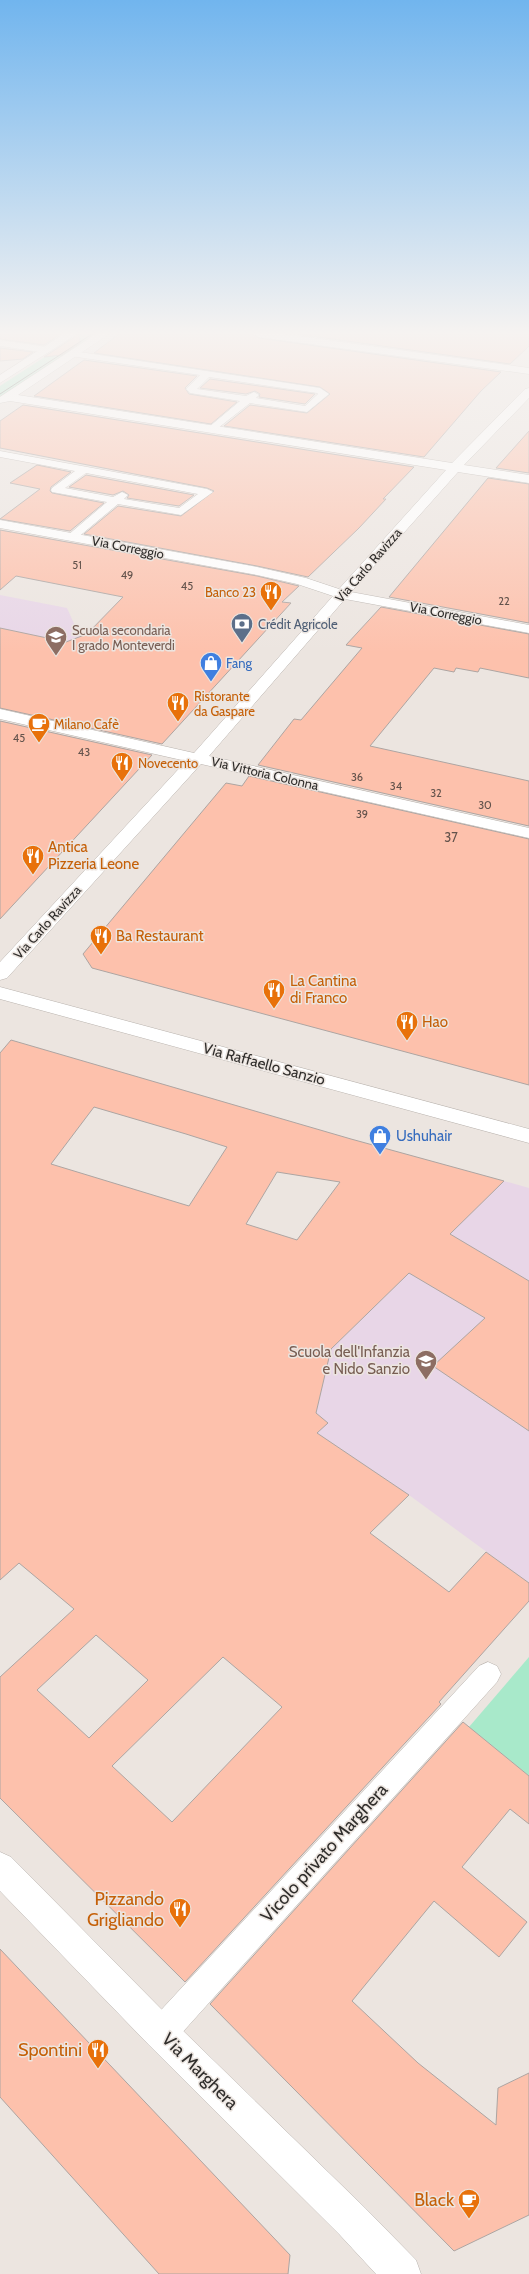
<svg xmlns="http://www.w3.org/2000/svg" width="529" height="2274" viewBox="0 0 529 2274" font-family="Cabin,sans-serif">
	<rect width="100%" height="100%" fill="#ece5e0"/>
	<g fill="#e8d6e7">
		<polygon points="0,595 67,608 80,637 0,694"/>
		<polygon points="504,1181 529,1188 529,1583 409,1495 317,1433 328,1423 316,1413 331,1349"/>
	</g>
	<g fill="#a8e9ca">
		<polygon points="80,334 97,334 0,397 0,386"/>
		<polygon points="529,1657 529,1776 469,1727"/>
	</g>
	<g fill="#fdc1ac" stroke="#ada5a2" fill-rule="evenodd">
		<polygon points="0,334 61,334 44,345 0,339"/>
		<polygon points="79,334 80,343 62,355 44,357"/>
		<polygon points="119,334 253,334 259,338 501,372 481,391 424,457 224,426 250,405 307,413 330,394 320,387 94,353"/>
		<polygon points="297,334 529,334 529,346 510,364"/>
		<polygon points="0,348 33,352 23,359 0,361"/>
		<polygon points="84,360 197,376 185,388 189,394 237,402 211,424 34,396"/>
		<polygon points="210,379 315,394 305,404 259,397 260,394 255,391 246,394 200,388"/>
		<polygon points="23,405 414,467 383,499 386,499 359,528 308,577 257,566 84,534 118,506 181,516 214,491 207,488 0,448 0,421"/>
		<polygon points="529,431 529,473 496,468"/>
		<polygon points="37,465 71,472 51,487 50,491 52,493 104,503 70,531 0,519 40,489 10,483"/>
		<polygon points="86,475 194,495 179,506 127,498 129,495 123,491 113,495 69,487"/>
		<polygon points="488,478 529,484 529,623 389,597"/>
		<polygon points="0,530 257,576 299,586 282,602 291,603 162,744 0,708 0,628 66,642 87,634 123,597 16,576 0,590"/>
		<polygon points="381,607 529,634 529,678 480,668 478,672 456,668 454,672 434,668 370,746 529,781 529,826 258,765 294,719 301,720 362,648 346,645"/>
		<polygon points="0,721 152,755 0,919"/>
		<polygon points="249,776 529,839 529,1085 92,968 83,954 226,783 242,786"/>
		<path d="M11 1040 351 1139 504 1181 450 1234 529 1281V1431L433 1366 485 1318 409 1273 331 1349 316 1413 328 1423 317 1433 409 1495 370 1533 449 1592 486 1552 529 1583V1601L439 1702 441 1704 185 1982 0 1798V1677L74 1609 19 1563 0 1580V1053ZM94 1107 186 1134 227 1147 189 1206 51 1164ZM277 1172 340 1182 297 1240 246 1224ZM96 1635 148 1680 89 1738 37 1690ZM223 1657 282 1707 172 1822 112 1766Z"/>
		<polygon points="463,1722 529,1776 529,1824 510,1809 462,1867 527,1922 499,1957 434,1901 352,2001 418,2063 496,2125 498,2088 529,2073 529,2215 454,2251 210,2004"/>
		<polygon points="0,1949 290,2255 288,2274 159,2274 0,2097"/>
	</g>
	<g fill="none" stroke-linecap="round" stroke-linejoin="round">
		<g stroke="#b9b3ae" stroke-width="1">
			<g id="service">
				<polygon points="0,340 47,347 52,350 47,353 0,346"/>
				<path d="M73 351 320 388 329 394 307 412 250 403 213 432 209 431V427L240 401 190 393 186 389 200 375 70 356V352ZM209 377 317 393 318 394 305 406 256 398 259 395 254 392 246 396 197 389Z"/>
				<path d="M0 451 207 489 213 492 181 515 118 504 76 539H68L66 537 68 535 107 502 52 492 51 490 52 488 75 471 0 457ZM86 473 198 494 179 508 124 499 128 495 122 492 113 497 65 488Z"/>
				<polygon points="488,1662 497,1666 501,1674 497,1682 172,2044 161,2048 150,2044 146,2033 150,2022 479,1666"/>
			</g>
		</g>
		<g stroke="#b9b3ae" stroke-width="1">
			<g id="minor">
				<polygon points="64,334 77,334 0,383 0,375"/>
				<polygon points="96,334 109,334 18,395 452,463 525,389 529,388 529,398 464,465 529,475 529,483 458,472 351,592 529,625 529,633 345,599 209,756 529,828 529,838 201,764 7,978 0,980 0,962 186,761 0,719 0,709 194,753 333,596 297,584 257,575 0,528 0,520 257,567 306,578 339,589 446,470 10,401 0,403 0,397"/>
				<polygon points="254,334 284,334 529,368 529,374 259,337"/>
				<polygon points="0,987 529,1129 529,1143 0,999"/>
				<polygon points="0,1852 11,1857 173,2021 365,2208 416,2260 421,2274 376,2274 339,2234 149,2045 0,1891"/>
			</g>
		</g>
		<use href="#service" fill="#fff" fill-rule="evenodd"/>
		<use href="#minor" fill="#fff" fill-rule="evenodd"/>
		<polyline stroke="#615e5b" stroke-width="1" points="0,394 92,334"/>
	</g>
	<linearGradient id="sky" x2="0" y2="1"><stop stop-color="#71b5ee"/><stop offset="0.51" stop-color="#f6f3f1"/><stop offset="1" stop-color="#f6f3f1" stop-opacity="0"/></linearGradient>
	<rect width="529" height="653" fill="url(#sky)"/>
	<defs>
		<g id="restaurant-pin" transform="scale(1.15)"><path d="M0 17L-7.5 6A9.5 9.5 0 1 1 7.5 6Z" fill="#e8710a" stroke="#ece5e0"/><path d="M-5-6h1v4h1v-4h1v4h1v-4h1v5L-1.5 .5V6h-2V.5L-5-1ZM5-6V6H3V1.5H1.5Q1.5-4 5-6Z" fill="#fff"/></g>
		<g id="bank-pin" transform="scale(1.15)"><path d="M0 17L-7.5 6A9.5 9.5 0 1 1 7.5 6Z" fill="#5c6f8a" stroke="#ece5e0"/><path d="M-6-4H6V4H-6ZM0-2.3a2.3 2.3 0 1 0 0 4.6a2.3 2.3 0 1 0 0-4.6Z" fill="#fff"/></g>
		<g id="school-pin" transform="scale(1.15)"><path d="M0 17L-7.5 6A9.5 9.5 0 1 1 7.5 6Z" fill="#8d6e63" stroke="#ece5e0"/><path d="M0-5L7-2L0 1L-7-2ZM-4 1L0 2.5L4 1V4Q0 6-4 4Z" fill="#fff"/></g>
		<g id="shop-pin" transform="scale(1.15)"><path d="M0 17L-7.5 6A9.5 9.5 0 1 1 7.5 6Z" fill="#3f7fe0" stroke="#ece5e0"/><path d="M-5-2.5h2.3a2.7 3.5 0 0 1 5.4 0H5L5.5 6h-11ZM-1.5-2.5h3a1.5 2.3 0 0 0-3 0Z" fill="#fff"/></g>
		<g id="cafe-pin" transform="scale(1.15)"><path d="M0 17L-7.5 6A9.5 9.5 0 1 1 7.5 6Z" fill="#e8710a" stroke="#ece5e0"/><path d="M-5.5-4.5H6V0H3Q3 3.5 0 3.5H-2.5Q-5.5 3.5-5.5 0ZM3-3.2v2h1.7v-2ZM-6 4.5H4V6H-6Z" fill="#fff"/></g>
	</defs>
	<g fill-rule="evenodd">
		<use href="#restaurant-pin" x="271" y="592"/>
		<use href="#bank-pin" x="242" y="624"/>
		<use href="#school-pin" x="56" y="637"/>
		<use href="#shop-pin" x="211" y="663"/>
		<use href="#restaurant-pin" x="178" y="703"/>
		<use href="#cafe-pin" x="39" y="724"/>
		<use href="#restaurant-pin" x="122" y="763"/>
		<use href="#restaurant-pin" x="33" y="856"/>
		<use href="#restaurant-pin" x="101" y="936"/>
		<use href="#restaurant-pin" x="274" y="990"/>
		<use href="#restaurant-pin" x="407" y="1022"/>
		<use href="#shop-pin" x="380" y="1136"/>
		<use href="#school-pin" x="426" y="1361"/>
		<use href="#restaurant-pin" x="180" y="1909"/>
		<use href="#restaurant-pin" x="98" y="2050"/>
		<use href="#cafe-pin" x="469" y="2200"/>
	</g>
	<g text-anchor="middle" stroke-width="3" stroke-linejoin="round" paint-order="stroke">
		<g font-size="11" fill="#63534c">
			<text x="77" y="569">51</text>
			<text x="127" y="579">49</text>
			<text x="187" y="590">45</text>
			<text x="504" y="605">22</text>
			<text x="19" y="742">45</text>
			<text x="84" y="756">43</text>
			<text x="357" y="781">36</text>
			<text x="396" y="790">34</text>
			<text x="436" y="797">32</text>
			<text x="485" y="809">30</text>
			<text x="362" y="818">39</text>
		</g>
		<g font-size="13" fill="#302e2c" stroke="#ece5e0">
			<text transform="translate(128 547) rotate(11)" y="5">Via Correggio</text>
			<text transform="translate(368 565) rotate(-49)" y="5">Via Carlo Ravizza</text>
			<text transform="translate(446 613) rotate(11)" y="5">Via Correggio</text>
			<text transform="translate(265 773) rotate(13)" y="5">Via Vittoria Colonna</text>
			<text transform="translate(47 922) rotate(-48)" y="5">Via Carlo Ravizza</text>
		</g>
		<g font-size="13" fill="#c56008" stroke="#ece5e0" text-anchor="start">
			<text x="256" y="597" text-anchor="end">Banco 23</text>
			<text x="194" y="701">Ristorante<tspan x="194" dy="15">da Gaspare</tspan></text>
			<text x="54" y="729">Milano Cafè</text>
			<text x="138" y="768">Novecento</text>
		</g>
		<g font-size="13" fill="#4e5e75" stroke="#ece5e0" text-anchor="start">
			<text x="258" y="629">Crédit Agricole</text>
		</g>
		<g font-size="13" fill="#785e54" stroke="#ece5e0" text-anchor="start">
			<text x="72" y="635">Scuola secondaria<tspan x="72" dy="15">I grado Monteverdi</tspan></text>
		</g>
		<g font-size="13" fill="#366cbe" stroke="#ece5e0" text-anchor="start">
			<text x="226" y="668">Fang</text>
		</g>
		<g font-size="13" fill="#63534c">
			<text x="451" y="842">37</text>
		</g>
		<g font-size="15" fill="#c56008" stroke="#ece5e0" text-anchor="start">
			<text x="48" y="852">Antica<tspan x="48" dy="17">Pizzeria Leone</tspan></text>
			<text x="116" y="941">Ba Restaurant</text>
			<text x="290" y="986">La Cantina<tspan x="290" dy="17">di Franco</tspan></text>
			<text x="422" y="1027">Hao</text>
		</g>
		<g font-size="15" fill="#302e2c" stroke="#ece5e0">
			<text transform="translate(264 1064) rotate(15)" y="5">Via Raffaello Sanzio</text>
		</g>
		<g font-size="15" fill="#366cbe" stroke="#ece5e0" text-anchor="start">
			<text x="396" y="1141">Ushuhair</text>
		</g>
		<g font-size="15" fill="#785e54" stroke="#ece5e0" text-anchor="end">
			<text x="410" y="1357">Scuola dell'Infanzia<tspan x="410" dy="17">e Nido Sanzio</tspan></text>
		</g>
		<g font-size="18" fill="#302e2c" stroke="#ece5e0">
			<text transform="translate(324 1853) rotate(-48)" y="6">Vicolo privato Marghera</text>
			<text transform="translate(200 2071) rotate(45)" y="6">Via Marghera</text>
		</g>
		<g font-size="18" fill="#c56008" stroke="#ece5e0" text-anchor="end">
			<text x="164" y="1905">Pizzando<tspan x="164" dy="21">Grigliando</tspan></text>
			<text x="82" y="2056">Spontini</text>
			<text x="454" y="2206">Black</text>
		</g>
	</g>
</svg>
